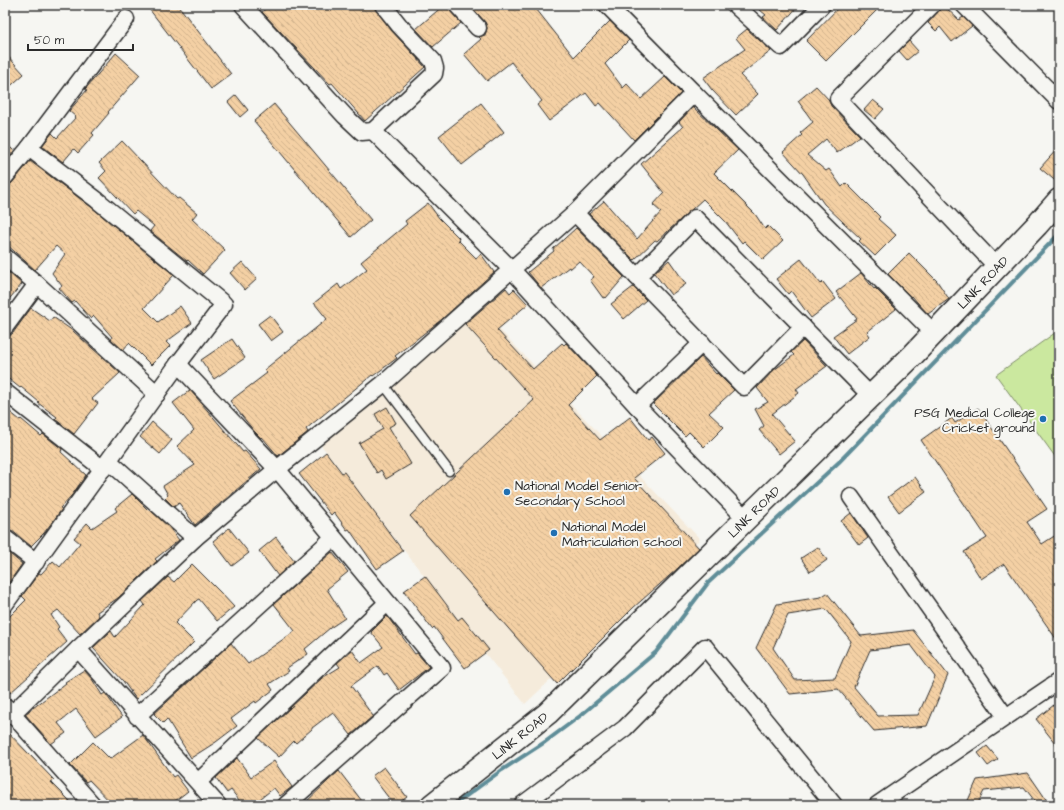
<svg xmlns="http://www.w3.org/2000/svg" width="1064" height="810" viewBox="0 0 1064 810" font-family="'Architects Daughter',sans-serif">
	<defs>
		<pattern id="building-back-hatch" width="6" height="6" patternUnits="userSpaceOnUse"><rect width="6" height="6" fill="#f4d0a4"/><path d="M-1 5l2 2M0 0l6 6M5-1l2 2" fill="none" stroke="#d1b38d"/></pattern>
	</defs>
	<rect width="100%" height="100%" fill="#f6f6f2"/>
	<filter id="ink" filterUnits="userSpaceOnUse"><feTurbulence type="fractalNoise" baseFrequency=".025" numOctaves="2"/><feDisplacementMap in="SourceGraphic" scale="8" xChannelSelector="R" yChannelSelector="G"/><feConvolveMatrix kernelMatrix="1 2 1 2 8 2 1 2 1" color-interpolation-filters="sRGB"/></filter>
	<g filter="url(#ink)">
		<polygon fill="#f5ebdb" points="481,310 700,539 525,704 321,445"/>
		<polygon fill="#cbe89f" stroke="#7b8a65" points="1059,330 1059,462 996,375"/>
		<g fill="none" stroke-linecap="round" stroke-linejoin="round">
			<polyline stroke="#5f8d98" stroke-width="4" points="454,805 502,770 545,742 580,716 656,652 708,583 839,462 1059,234"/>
		</g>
		<g fill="url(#building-back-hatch)" stroke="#2b2b2b" fill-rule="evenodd">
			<polygon points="146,5 178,5 231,74 211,89"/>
			<polygon points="270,5 372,5 392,31 425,67 365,121 332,83 330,84 262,12"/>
			<polygon points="444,5 448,5 450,11 461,23 433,47 416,29"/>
			<polygon points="470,5 533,5 574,57 610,21 629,40 605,64 623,88 627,84 641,99 665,77 681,93 634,140 600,103 596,106 586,93 549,121 537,105 542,101 511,62 487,81 464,54 481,39 479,37 485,35 487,28 485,22"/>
			<polygon points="754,5 799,5 777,30 763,17 766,15"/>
			<polygon points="841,5 882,5 826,61 806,41"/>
			<polygon points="941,5 943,5 959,20 963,17 972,26 952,42 940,27 936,31 928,23 939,11"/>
			<polygon points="747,29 771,51 740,75 758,94 736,115 712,90 703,78 745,49 736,38"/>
			<polygon points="909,41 918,51 907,60 899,51"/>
			<polygon points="5,53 24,74 5,91"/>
			<polygon points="116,53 140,75 108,112 109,113 92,133 94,135 78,153 74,149 63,162 42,146 52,133 57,138 76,117 69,111 87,90 85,89 87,87"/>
			<polygon points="816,86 829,100 831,106 860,136 837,153 826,139 807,155 826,171 829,169 842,187 846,183 880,217 878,219 896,235 875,256 859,241 861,239 824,204 803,174 783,152 802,135 800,133 813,122 798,101"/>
			<polygon points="236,95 248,110 240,117 228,102"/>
			<polygon points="873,100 884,109 875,119 864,110"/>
			<polygon points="481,103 504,132 462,165 439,136"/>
			<polygon points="274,104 371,220 351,237 254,121"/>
			<polygon points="693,107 738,150 714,173 755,214 765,229 768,226 783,241 763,260 744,241 742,243 725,221 703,199 657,241 655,240 634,260 589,214 604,201 637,239 661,212 653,205 664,193 641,164 683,127 679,122"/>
			<polygon points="122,141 177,199 179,198 197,213 192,219 225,250 203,274 188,260 187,261 150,231 154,226 136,211 133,214 99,178 106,171 99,163"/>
			<polygon points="5,142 14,151 5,162"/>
			<polygon points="1059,147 1059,184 1040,168"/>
			<polygon points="30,161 90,206 174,275 144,308 158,322 180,306 192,323 166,342 170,346 151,365 129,343 123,350 111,339 112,337 94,316 91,319 75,301 72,303 59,288 62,286 52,273 65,254 56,246 35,270 5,243 5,186 12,183"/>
			<polygon points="428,203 439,218 459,238 458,240 476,258 481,254 494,272 441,320 395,356 397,358 373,376 372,375 306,429 308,432 278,456 262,437 261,438 254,431 230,401 267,373 264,370 327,319 314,303 338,284 341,289 367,269 361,262 407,224 405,221"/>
			<polygon points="576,228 624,277 606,298 605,297 603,298 590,280 594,277 579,261 570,269 569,267 541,288 528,272 554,251 553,249"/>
			<polygon points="909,253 937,281 949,299 928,314 917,302 912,296 911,297 888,274"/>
			<polygon points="801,259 821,284 823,282 836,299 811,318 791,291 788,294 776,279"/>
			<polygon points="669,260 686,284 671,295 654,273"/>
			<polygon points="242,262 257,279 245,290 230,273"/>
			<polygon points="7,271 22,284 5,304 5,273"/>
			<polygon points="861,273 874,289 875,288 896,309 867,332 870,336 847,354 833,336 857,319 836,292"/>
			<polygon points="633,287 646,300 624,319 611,304"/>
			<polygon points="506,288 510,293 514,289 528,304 497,330 533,369 562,343 564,345 566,343 580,358 597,376 568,405 600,440 630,417 648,440 652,437 665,453 634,478 699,548 677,569 633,608 557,684 410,516 534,400 465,324"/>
			<polygon points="31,308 50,321 53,317 73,331 120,373 92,399 98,403 74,434 55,419 57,417 38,403 39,402 21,387 20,388 5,376 5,340 13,333"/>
			<polygon points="270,315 283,332 271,341 258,324"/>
			<polygon points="232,339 245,358 214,379 201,360"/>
			<polygon points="803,341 827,366 796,389 799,393 772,414 795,441 779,454 759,430 764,426 755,409 768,402 757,388 774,370 794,355 791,352"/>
			<polygon points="701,357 716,374 717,373 734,390 709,413 724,427 704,447 689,432 685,436 653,404"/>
			<polygon points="190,390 243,452 245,451 261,469 195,525 179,503 174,507 165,498 168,495 163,486 195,465 177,446 194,430 173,403"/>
			<polygon points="387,407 396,423 389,427 411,464 386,479 381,470 377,473 359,443 383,429 375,414"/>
			<polygon points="5,408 20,420 21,419 41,436 43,434 62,449 61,452 86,475 72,495 60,508 62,509 44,533 31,546 11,530 5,529"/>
			<polygon points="978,408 1047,509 1027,522 1042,544 1059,533 1059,643 1004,564 981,579 964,552 987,538 921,440 952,418 955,423"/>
			<polygon points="152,422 172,440 160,454 140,437"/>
			<polygon points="326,452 342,473 344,472 403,551 377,569 349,529 347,530 334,512 331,515 299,474"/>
			<polygon points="915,477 926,492 899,512 888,497"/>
			<polygon points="132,494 149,511 150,510 168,526 179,540 155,559 157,561 118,598 97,612 99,616 80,634 58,610 51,615 59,627 57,629 67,642 10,693 5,687 5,621 26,600 22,596 39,573 41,574 53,561 60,567 80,543 74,538 87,523 92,528 117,511 115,508"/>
			<polygon points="851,513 868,538 859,545 841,521"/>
			<polygon points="229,528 249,553 232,566 213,541"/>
			<polygon points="276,537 294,561 278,576 259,551"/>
			<polygon points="818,547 827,560 810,572 801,558"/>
			<polygon points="5,550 22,564 5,588"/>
			<polygon points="332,552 348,572 327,589 345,618 330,628 305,649 308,654 287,668 289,671 269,684 273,690 256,703 255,701 231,719 237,726 216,742 191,758 167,719 163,723 154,714 231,643 248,664 295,631 274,604"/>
			<polygon points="192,564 220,592 234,607 217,621 199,599 197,600 175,623 194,642 136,699 123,681 93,648 111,631 115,637 145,605 142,601 168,577 174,582"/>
			<polygon points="425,576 458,620 462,617 489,650 465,668 434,627 432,629 404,591"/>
			<path d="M827 593 861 636 913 630 948 675 927 726 874 731 838 689 790 694 756 648 777 604 821 597ZM826 609 851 641 835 678 795 680 773 648 788 615ZM911 645 935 677 918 715 878 716 854 687 870 650Z"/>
			<polygon points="387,616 415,654 417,653 429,667 399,690 387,673 384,675 378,666 351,686 373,716 351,735 333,712 312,728 312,729 296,743 294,741 279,757 258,738 322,678 340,667 337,663 352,650 361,663 383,647 371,632"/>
			<polygon points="84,670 92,679 102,695 105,693 122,717 96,736 76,709 58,723 66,733 51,744 25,714 66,683 65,682"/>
			<polygon points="1059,701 1059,748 1036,719"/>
			<polygon points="5,729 54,780 51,782 74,805 5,805"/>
			<polygon points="143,735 173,777 176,775 188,791 170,805 113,805 89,780 86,782 70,765 93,742 110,759"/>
			<polygon points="987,746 998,759 988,766 978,753"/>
			<polygon points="237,758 251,777 274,761 292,787 280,796 274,788 252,805 243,805 231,790 227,793 216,778"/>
			<polygon points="384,767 407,797 396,805 394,805 372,776"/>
			<polygon points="339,771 365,805 303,805 328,781"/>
			<polygon points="1028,773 1050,805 1038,805 1024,787 984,791 977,805 966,805 977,780"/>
		</g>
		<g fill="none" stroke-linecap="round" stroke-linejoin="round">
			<g stroke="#2b2b2b" stroke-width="11">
				<polyline id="lane" points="383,384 449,471"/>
			</g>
			<g stroke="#2b2b2b" stroke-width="19">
				<g id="street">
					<polyline points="243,5 345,116 362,132 373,131 434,74 435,68 433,61 399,25 383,5"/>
					<polyline points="457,5 478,28"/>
					<polyline points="735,5 781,47 822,5"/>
					<polyline points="932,5 838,99 997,267"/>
					<polyline points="964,5 1059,101"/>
					<polyline points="694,93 934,333"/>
					<polyline points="373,131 512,270 637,406 746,519"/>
					<polyline points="5,177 29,148 126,19"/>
					<polyline points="575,213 744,387 803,327"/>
					<polyline points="5,257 37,284 5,327"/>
					<polyline points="637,277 695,218 871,396"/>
					<polyline points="37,284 157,394"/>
					<polyline points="178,364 277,469 442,668 286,805"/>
					<polyline points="5,392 103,469"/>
					<polyline points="637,406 702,343"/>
					<polyline points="109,461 195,538"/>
					<polyline points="851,497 1006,717 877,805"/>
					<polyline points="5,538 36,562"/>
					<polyline points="5,604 178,364 224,304 97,200 29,148"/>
					<polyline points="78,649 218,805"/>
					<polyline points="5,706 93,805"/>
					<polyline points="12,714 78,649 195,538 277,469 383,384 575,213 694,93 607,5"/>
					<polyline points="137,716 333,538"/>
					<polyline points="1006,717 1059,681"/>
					<polyline points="198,782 387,603"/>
					<polyline points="522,805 625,728 705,647 834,805"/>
				</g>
			</g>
			<g stroke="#2b2b2b" stroke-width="25">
				<g id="secondary">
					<path id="s1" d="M432 805 548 713 913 355 1037 225 1059 200"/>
				</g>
			</g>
			<use href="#lane" stroke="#f6f6f2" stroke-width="8"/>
			<use href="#street" stroke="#f6f6f2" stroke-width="16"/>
			<use href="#secondary" stroke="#f6f6f2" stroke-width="22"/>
		</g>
	</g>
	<g fill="#1f6fb2" stroke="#f6f6f2" stroke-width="1.5">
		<circle cx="1043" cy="419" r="4"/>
		<circle cx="507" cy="492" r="4"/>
		<circle cx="554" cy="533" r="4"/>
	</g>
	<g text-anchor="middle" stroke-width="4" stroke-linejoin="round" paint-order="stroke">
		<g font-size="13" fill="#2b2b2b" stroke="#f6f6f2">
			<text dy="5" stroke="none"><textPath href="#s1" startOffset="760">LINK ROAD</textPath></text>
			<text dy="5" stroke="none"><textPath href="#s1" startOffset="436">LINK ROAD</textPath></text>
			<text dy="5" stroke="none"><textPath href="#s1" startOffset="112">LINK ROAD</textPath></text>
		</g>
		<g font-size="13" fill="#2b2b2b" stroke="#f6f6f2" text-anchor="start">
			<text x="1035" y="417" text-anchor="end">PSG Medical College<tspan x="1035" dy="15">Cricket ground</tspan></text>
			<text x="515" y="490">National Model Senior<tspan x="515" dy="15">Secondary School</tspan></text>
			<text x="562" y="531">National Model<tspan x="562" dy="15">Matriculation school</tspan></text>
		</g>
	</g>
	<rect width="1064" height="810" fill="none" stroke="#f6f6f2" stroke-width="20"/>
	<rect x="10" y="10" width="1044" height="790" fill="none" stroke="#2b2b2b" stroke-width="1.5" filter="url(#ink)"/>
	<path d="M28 44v6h105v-6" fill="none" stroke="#2b2b2b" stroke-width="2"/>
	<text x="34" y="44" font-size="12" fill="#2b2b2b" stroke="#f6f6f2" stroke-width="3" paint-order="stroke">50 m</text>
</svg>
